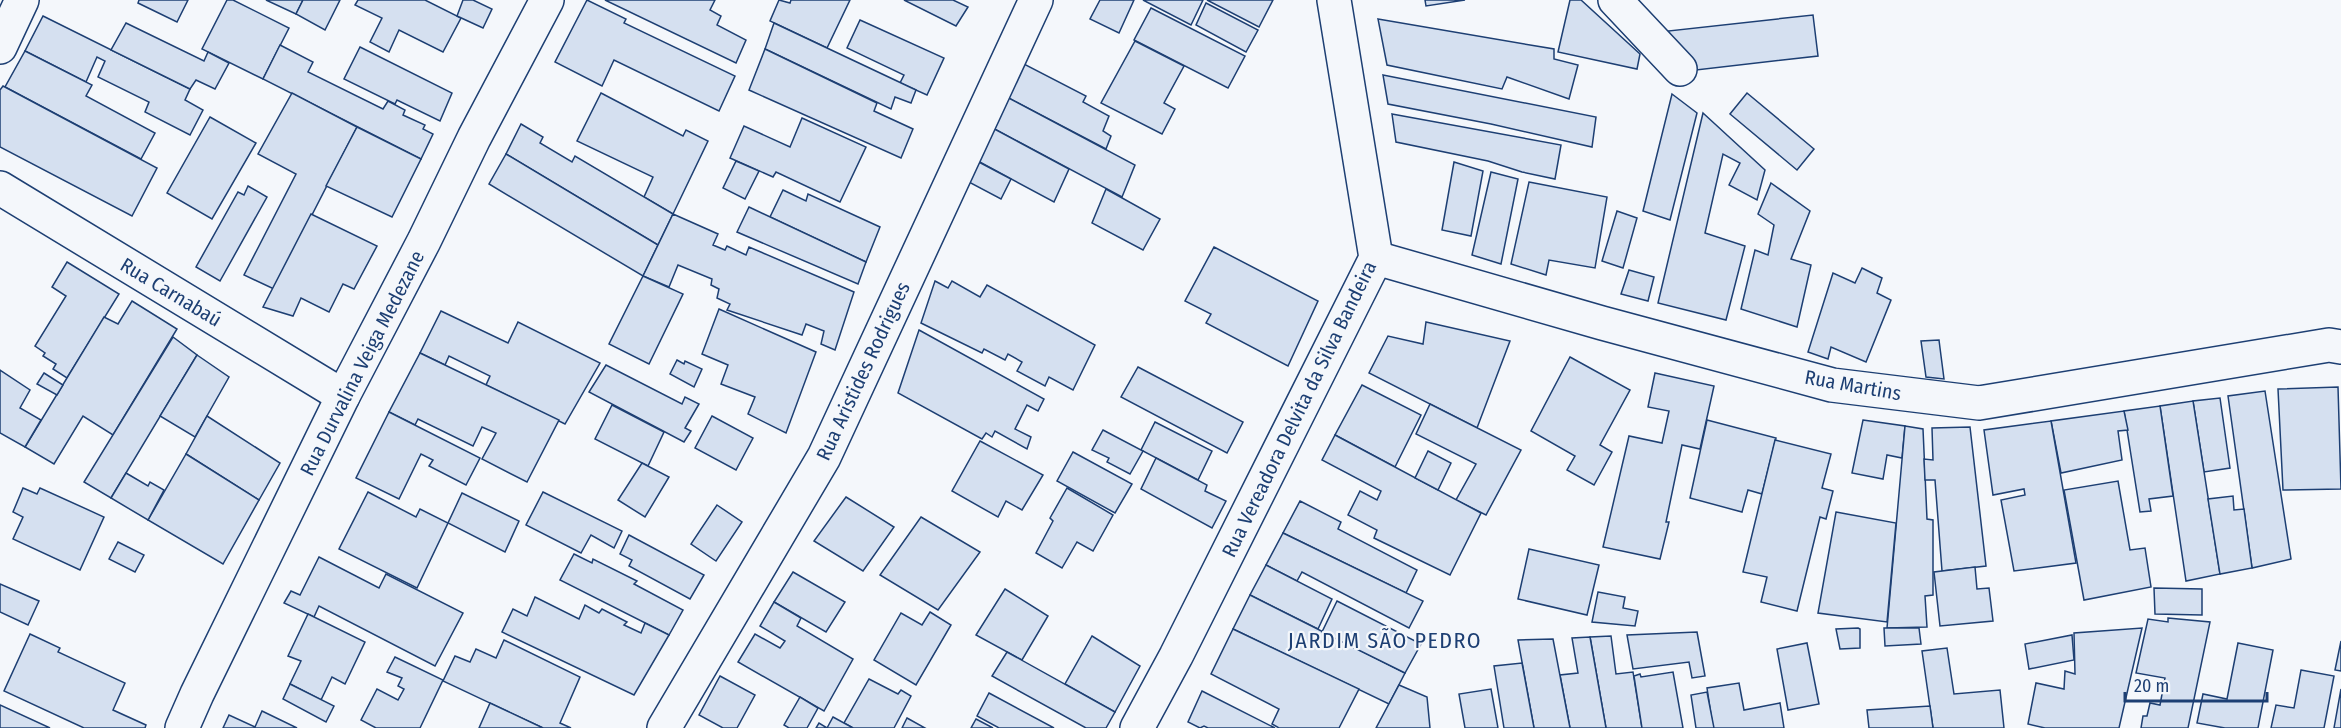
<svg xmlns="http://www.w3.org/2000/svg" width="2341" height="728" viewBox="0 0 2341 728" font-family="'Fira Sans Condensed',sans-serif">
	<rect width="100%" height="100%" fill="#f4f7fb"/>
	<g fill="#d5e0f0" stroke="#1d3f73" stroke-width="1.5">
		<polygon points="139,0 188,0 177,22 138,3"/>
		<polygon points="227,0 233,0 289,28 263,79 202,49"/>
		<polygon points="266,0 303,0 296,14"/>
		<polygon points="303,0 340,0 325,30 296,14"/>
		<polygon points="358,0 425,0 461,18 443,52 399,30 389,52 370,42 382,18 355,5"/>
		<polygon points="463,0 473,0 492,9 483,28 457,16"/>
		<polygon points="587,0 626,19 624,23 735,76 719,111 614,60 602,86 555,62"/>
		<polygon points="605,0 715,0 710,10 721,16 717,25 746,40 736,63"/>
		<polygon points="779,0 790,3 791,0 850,0 827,48 770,21"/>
		<polygon points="904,0 953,0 968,7 956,26"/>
		<polygon points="1100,0 1134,0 1119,33 1090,19"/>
		<polygon points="1143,0 1203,0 1191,25"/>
		<polygon points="1207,0 1273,0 1259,27"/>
		<polygon points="1425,0 1465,0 1426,6"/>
		<polygon points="1570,0 1581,0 1640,54 1637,69 1558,52"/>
		<polygon points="1206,3 1258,30 1246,52 1196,25"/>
		<polygon points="1151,8 1245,56 1228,88 1134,40"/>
		<polygon points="1813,15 1818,56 1696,70 1668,31"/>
		<polygon points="43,16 190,89 185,100 203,110 190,135 145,112 149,102 98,77 105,61 97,57 86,82 25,51"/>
		<polygon points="1378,19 1554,49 1554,59 1578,65 1569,99 1507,77 1502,89 1387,65"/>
		<polygon points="860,20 944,58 927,95 900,83 904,75 847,48"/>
		<polygon points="126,23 204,61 208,52 229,63 215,89 196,80 190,89 111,50"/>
		<polygon points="774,23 916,90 911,103 895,97 891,109 765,49"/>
		<polygon points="1135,41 1184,66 1164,103 1175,109 1162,134 1101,103"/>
		<polygon points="280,45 313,62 308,72 383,109 388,101 405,110 403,115 425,125 423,129 433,134 421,159 263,79"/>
		<polygon points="360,47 452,93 440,121 397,100 395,104 344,79"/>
		<polygon points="765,49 877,103 874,111 913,129 901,158 749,90"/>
		<polygon points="25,51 92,85 86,96 155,133 141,159 5,87"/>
		<polygon points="1016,60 1086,96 1083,102 1109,116 1103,131 1111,136 1106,149 1001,94"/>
		<polygon points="1383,75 1596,117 1592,147 1491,124 1388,104"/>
		<polygon points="3,86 157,168 132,216 0,147 0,90"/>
		<polygon points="292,93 357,127 274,289 244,275 296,174 258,154"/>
		<polygon points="601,93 683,136 686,130 708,141 673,214 644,197 653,177 577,141"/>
		<polygon points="1747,93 1814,149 1797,170 1730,114"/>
		<polygon points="1001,94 1135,165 1122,197 987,125"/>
		<polygon points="1672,94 1697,113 1670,220 1643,211"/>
		<polygon points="1703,113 1765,170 1757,200 1729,185 1740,163 1723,154 1705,233 1745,246 1726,320 1658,303"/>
		<polygon points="1392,114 1561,145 1555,179 1522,172 1488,161 1396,142"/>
		<polygon points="210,117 256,143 212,219 167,193"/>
		<polygon points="802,118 866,147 840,202 776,172 773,177 730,158 744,126 790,147"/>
		<polygon points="521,124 543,137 540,143 572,162 575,156 673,214 658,245 506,154"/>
		<polygon points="987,125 1069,169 1054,202 976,160"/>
		<polygon points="357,127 421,159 392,217 326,186"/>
		<polygon points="506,154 658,245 643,276 489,184"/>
		<polygon points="975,160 1011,179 1001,199 965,180"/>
		<polygon points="736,161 759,171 745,199 723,188"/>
		<polygon points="1454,162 1483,171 1471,236 1442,230"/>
		<polygon points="1491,172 1518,179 1501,264 1472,255"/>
		<polygon points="1529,182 1607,197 1595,268 1549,260 1546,275 1511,264"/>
		<polygon points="1771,183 1810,211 1791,259 1811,265 1797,327 1741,309 1755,250 1768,255 1774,225 1758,214"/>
		<polygon points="248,186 267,197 220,281 196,267 238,192 244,195"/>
		<polygon points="1106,189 1160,219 1143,250 1092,223"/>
		<polygon points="783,190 806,201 808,194 880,227 866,262 770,217"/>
		<polygon points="749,207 866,262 858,284 737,232"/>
		<polygon points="1617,211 1637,218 1623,268 1602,261"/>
		<polygon points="311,214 377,246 354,289 343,284 329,312 301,298 293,316 263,307"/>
		<polygon points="673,214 718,234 713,245 725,250 727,246 746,255 749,247 854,292 835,350 821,344 824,331 806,324 802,335 727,310 730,304 717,298 719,289 711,285 712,279 678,265 669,287 643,276"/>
		<polygon points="1214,247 1318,301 1288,366 1206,323 1211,314 1185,301"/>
		<polygon points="67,262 119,294 67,378 53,369 56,364 43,356 45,353 35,346 66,296 52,287"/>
		<polygon points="1862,268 1882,278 1877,293 1891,300 1866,362 1831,347 1828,359 1808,352 1833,273 1855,283"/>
		<polygon points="1629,270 1654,277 1648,301 1621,294"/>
		<polygon points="643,276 683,294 649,364 609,344"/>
		<polygon points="935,281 948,288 952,281 980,297 987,285 1095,345 1073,390 1049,377 1045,386 1017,371 1022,362 1008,354 1005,360 984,349 982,353 921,323"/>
		<polygon points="132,301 177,329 113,435 83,416 54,464 25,447 104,317 118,324"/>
		<polygon points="719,309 816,352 786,433 748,414 755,397 721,384 728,365 702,354"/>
		<polygon points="441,311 508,343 518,322 600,363 565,424 486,385 490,376 449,356 445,365 420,353"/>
		<polygon points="1426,322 1510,341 1477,428 1369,373 1388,336 1423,344"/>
		<polygon points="919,330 1044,399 1038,411 1027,405 1015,429 1031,437 1027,449 995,431 992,437 986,433 982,439 898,393"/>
		<polygon points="173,337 197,355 111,498 84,482"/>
		<polygon points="1939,340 1940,348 1944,379 1926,377 1921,341"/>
		<polygon points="420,353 559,420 527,482 482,459 496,433 482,427 473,446 418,419 415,425 389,412"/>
		<polygon points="197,355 229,377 195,437 160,416"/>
		<polygon points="1570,357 1630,390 1600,445 1612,452 1594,485 1567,470 1575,456 1531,431"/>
		<polygon points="677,360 684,364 685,361 702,369 694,387 670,374"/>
		<polygon points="606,365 682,404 685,397 699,404 685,428 691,431 684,442 589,392"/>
		<polygon points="1138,367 1243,422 1227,453 1121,397"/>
		<polygon points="0,370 30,390 20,408 41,420 25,447 0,433"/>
		<polygon points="44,373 63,385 57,395 37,384"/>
		<polygon points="1655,373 1714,386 1700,449 1682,445 1666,522 1669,522 1660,559 1603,547 1629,436 1662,443 1669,411 1648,407"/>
		<polygon points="1362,385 1421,415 1395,467 1335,435"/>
		<polygon points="2338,387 2341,489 2283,490 2278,389"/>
		<polygon points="2265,391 2291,559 2252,568 2228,396"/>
		<polygon points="2220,398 2230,468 2204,472 2193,401"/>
		<polygon points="2193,401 2220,574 2186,581 2160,406"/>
		<polygon points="1430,404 1521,450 1486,515 1456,500 1476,464 1416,434"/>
		<polygon points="612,405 664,432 648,466 595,439"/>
		<polygon points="2160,406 2173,496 2149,499 2151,511 2140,512 2124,411"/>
		<polygon points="2124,411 2128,430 2118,431 2122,460 2061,473 2051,421"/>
		<polygon points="389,412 480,458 466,485 429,466 433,460 421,454 399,499 356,478"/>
		<polygon points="207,416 280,463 259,500 186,454"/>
		<polygon points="712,416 753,438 736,470 695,448"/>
		<polygon points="1707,420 1776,438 1762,494 1748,490 1742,512 1690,498"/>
		<polygon points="1863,420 1905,426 1902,458 1887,455 1883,479 1852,473"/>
		<polygon points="2051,421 2076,563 2014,571 2001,500 2025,495 2024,489 1993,495 1984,430"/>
		<polygon points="1155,422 1212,451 1198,480 1141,450"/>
		<polygon points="1905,426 1923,429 1927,519 1933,520 1933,595 1925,596 1927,627 1887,628"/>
		<polygon points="1970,427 1986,566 1942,571 1935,480 1925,480 1924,459 1933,460 1932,428"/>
		<polygon points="1103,430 1143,451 1130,474 1107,462 1109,458 1092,450"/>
		<polygon points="1335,435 1481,513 1450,575 1374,538 1377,530 1348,515 1360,491 1377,500 1381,491 1322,460"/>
		<polygon points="1775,440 1831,454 1822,488 1833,491 1826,519 1820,517 1797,611 1761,602 1767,577 1743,572"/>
		<polygon points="980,441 1043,475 1022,510 1006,501 998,517 952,491"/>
		<polygon points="1428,451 1451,463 1438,490 1415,478"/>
		<polygon points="1073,452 1132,484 1115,513 1057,481"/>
		<polygon points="186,454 259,500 223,564 148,520"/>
		<polygon points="1156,458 1207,485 1205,491 1226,501 1212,528 1141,489"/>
		<polygon points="642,463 669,477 645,517 618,500"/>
		<polygon points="126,473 148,486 150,482 164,490 148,520 111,498"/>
		<polygon points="2118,481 2130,550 2145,548 2151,587 2084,600 2064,490"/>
		<polygon points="23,488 37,494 40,488 104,517 80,570 13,539 23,517 13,512"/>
		<polygon points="1067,488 1113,515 1093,551 1077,542 1062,568 1036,553 1053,521 1050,518"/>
		<polygon points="368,492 416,517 420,509 448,523 417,588 339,549"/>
		<polygon points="543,492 622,531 614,548 591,535 581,553 526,525"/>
		<polygon points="462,493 519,521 505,552 448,523"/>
		<polygon points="2233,496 2234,510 2244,509 2252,568 2220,574 2208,499"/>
		<polygon points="846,497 894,527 863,571 814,541"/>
		<polygon points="1300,501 1341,522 1338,529 1417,570 1406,593 1283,533"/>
		<polygon points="717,505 742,522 716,561 691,544"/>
		<polygon points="1836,512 1896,523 1887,622 1818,613"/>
		<polygon points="921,517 980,552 938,610 880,575"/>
		<polygon points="1283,533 1423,601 1409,628 1302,572 1297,581 1266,565"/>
		<polygon points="629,535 704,575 690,599 629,566 632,560 620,554"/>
		<polygon points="118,542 144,555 135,572 109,559"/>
		<polygon points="1529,549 1599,565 1587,615 1518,599"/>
		<polygon points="574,554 592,563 593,559 637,581 634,584 683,610 669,635 560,580"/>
		<polygon points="319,557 379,588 386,574 463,613 435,666 319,606 314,617 284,603 291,591 300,595"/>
		<polygon points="1266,565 1332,599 1318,629 1250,595"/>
		<polygon points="1975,567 1977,589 1989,588 1993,621 1940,626 1934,572"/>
		<polygon points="793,572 845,602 826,632 774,602"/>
		<polygon points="0,584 39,601 28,625 0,612"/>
		<polygon points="2154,588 2202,589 2202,615 2155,614"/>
		<polygon points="1005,589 1048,616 1022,660 976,635"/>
		<polygon points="1598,592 1625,597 1623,608 1638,611 1635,626 1592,622"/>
		<polygon points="1250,595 1405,673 1389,704 1233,629"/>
		<polygon points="535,597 579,619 585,605 599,613 602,609 627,622 624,625 641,633 645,623 669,635 634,695 502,632 513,609 527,616"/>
		<polygon points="1337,601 1421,644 1405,673 1322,632"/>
		<polygon points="774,602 801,618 797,626 853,659 824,711 738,662 755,634 780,648 785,641 760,626"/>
		<polygon points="930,612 951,625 916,685 874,660 901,613 922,625"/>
		<polygon points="308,614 365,642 345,684 332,677 321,700 290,684 301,661 288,656"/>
		<polygon points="2168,618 2210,622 2188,728 2141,728 2143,716 2147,716 2150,703 2160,705 2165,678 2136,673 2148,619 2168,622"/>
		<polygon points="1858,628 1860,629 1860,648 1840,649 1836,629"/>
		<polygon points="1884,628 1919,628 1921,644 1885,646"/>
		<polygon points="2142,628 2119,728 2045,728 2028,724 2036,683 2064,689 2065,671 2075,674 2074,633"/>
		<polygon points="1233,629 1359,689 1339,728 1279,728 1272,724 1279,709 1211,674"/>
		<polygon points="1697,632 1705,676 1692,678 1689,662 1633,669 1627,635"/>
		<polygon points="30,634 60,648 58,652 125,683 113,710 146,725 145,728 84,728 4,691"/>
		<polygon points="2072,635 2074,660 2029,669 2025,644"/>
		<polygon points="1092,636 1140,666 1115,712 1065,684"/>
		<polygon points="1611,636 1616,674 1633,672 1642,728 1606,728 1590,637"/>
		<polygon points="1590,637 1606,728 1570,728 1560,675 1578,673 1572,638"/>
		<polygon points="1553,639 1570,728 1534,728 1518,640"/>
		<polygon points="504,640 580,677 560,723 571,728 543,728 443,681 455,656 470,662 476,649 496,658"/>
		<polygon points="2341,641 2341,671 2335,670"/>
		<polygon points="1807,643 1819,704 1788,710 1777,649"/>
		<polygon points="2238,643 2273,650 2258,728 2225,728 2197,723 2203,694 2227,699"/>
		<polygon points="1947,648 1954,694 2000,690 2004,728 1933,728 1922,651"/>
		<polygon points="1007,652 1115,712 1106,728 1086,728 992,676"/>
		<polygon points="395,657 443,680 420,728 376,728 361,720 377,689 398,700 404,689 398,686 402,678 387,672"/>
		<polygon points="1522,663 1534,728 1504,728 1494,666"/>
		<polygon points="2301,670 2334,676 2324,728 2271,728 2276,705 2294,708"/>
		<polygon points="1673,672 1683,728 1642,728 1634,676 1640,674 1641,677"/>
		<polygon points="720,676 755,695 737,728 723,728 699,715"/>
		<polygon points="869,679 898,694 901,690 911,696 894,728 853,728 844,723"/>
		<polygon points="1739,683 1744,710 1780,703 1784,728 1713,728 1707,688"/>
		<polygon points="290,684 334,706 326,722 283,699"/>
		<polygon points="1399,685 1427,697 1430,728 1376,728"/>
		<polygon points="1491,689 1498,728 1465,728 1459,694"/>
		<polygon points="2341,689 2341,728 2334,728"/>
		<polygon points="1202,691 1275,728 1208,728 1204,726 1200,728 1188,722"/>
		<polygon points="1707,692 1714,728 1696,728 1691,695"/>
		<polygon points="989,693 1054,728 999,728 977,716"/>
		<polygon points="800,697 818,708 807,728 789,728 784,725"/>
		<polygon points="490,703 543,728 479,728"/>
		<polygon points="0,705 50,728 0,728"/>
		<polygon points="1930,706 1933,728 1869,728 1867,710"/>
		<polygon points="262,711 297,728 223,728 229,715 255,727"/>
		<polygon points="833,717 853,728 816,728 819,723 827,728"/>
		<polygon points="907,718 925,728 902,728"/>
		<polygon points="976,719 993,728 971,728"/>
	</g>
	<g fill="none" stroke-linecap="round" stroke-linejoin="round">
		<g stroke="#1d3f73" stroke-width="36">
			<g id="street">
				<polyline points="1615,0 1680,69"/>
				<polyline points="0,188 343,396"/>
				<polyline points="1376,258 1602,323 1832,385 1979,403 2329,345 2341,347"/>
				<polyline points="182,728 197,694 343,396 424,241 474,138 547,0"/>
				<polyline points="664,728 824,457 1036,0"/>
				<polyline points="1137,728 1176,656 1376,258 1334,0"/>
			</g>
		</g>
		<g stroke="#1d3f73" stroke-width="36">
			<polyline id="secondary" points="0,47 22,0"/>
		</g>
		<use href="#street" stroke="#f4f7fb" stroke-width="33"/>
		<use href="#secondary" stroke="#f4f7fb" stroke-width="33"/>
	</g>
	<g text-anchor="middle" stroke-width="4.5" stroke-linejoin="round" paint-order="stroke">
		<g font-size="20" fill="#1d3f73" stroke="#f4f7fb">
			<text transform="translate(171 292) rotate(31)" y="7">Rua Carnabaú</text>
			<text transform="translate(362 363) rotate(-63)" y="7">Rua Durvalina Veiga Medezane</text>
			<text transform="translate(863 371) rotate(-65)" y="7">Rua Aristides Rodrigues</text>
			<text transform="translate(1853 385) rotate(10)" y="7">Rua Martins</text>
			<text transform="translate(1299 409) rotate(-64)" y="7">Rua Vereadora Delvita da Silva Bandeira</text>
		</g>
		<g font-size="22" letter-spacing="1.5" fill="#1d3f73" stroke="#f4f7fb">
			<text x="1385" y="648">JARDIM SÃO PEDRO</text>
		</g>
	</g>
	<path d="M2125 692v9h142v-9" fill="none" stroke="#1d3f73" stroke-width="3"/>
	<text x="2134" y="692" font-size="18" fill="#1d3f73" stroke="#f4f7fb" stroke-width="4.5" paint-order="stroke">20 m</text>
</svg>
